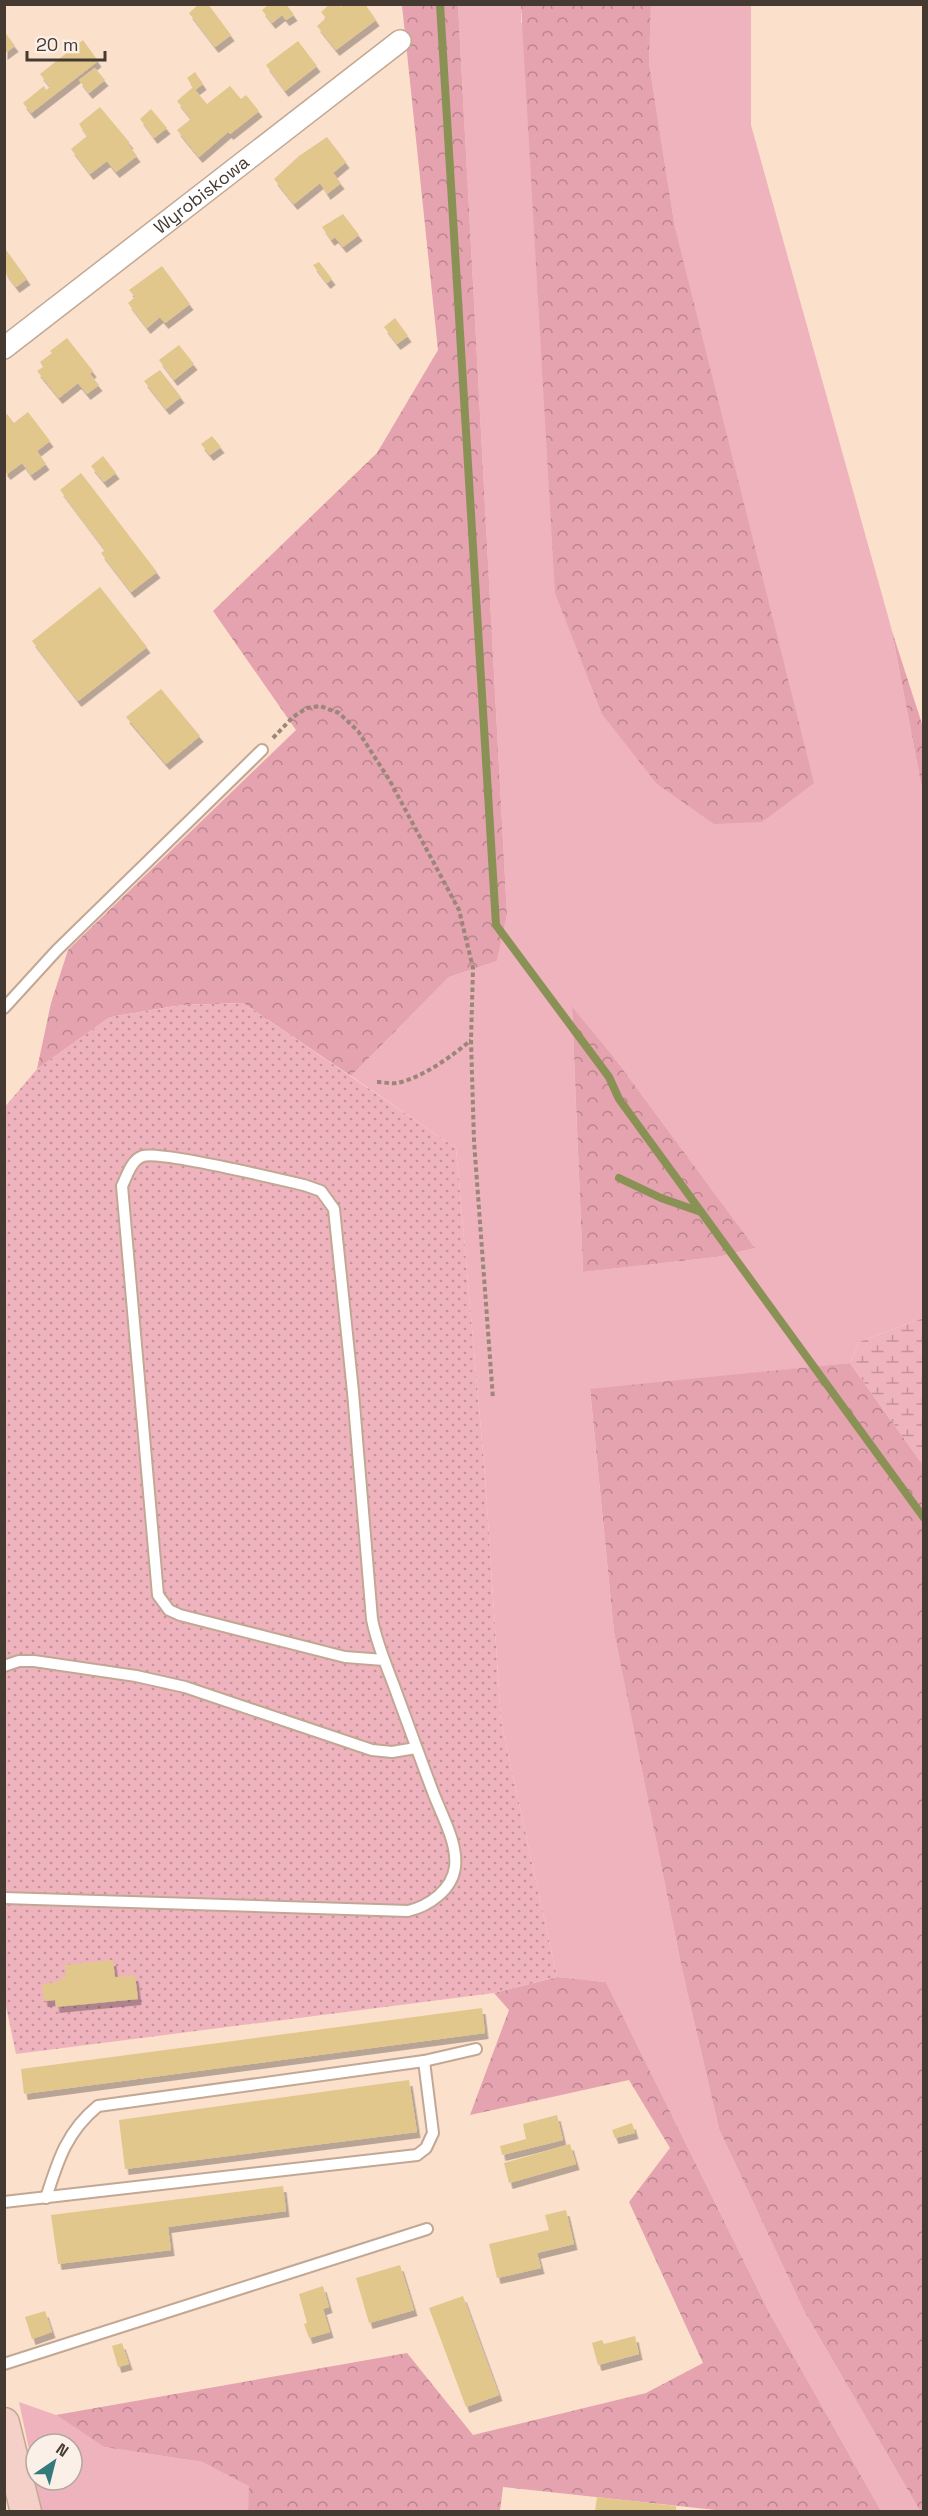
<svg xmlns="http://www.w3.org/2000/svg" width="928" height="2516" viewBox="0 0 928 2516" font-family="'Space Grotesk',sans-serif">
	<defs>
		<pattern id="forest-crowns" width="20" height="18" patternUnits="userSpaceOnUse" patternTransform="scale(1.5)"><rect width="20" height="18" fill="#e5a2af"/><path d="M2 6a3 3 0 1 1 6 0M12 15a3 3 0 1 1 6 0" fill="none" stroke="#bb858f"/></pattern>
		<pattern id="wetland-marsh" width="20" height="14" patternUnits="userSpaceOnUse" patternTransform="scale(1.5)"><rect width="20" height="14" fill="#efb3be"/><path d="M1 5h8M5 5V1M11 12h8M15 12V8" fill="none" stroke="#c3939b"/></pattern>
		<pattern id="garden-dots" width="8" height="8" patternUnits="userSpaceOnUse" patternTransform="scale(1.5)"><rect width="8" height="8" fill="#efb3be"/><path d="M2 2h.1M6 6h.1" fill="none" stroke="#c3939b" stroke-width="1.8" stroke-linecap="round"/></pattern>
		<filter id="shadow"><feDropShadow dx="3.5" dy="6" stdDeviation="0" flood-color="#0004"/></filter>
	</defs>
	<rect width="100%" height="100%" fill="#fbe0cb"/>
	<g fill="#efb3be" fill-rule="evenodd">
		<path d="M458 5H521V22L675 228 649 63 651 5H751V125L891 627 923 794V1318L859 1342 850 1363 590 1390 614 1632 682 1969 719 2129 803 2309 920 2511H881L770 2314 606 1982 557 1977 501 1721 485 1474 456 1148 351 1076 449 977 497 961 507 915ZM572 1008 613 1056 755 1248 717 1257 583 1272Z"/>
		<path d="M19 2402 56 2415 104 2447 202 2462 250 2486 248 2511H42ZM36 2444H72V2480H36Z"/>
	</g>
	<g fill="url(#forest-crowns)">
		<polygon points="402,5 458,5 507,915 497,961 449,977 351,1076 243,1003 181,1005 110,1017 37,1069 51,1003 68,950 296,730 213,611 377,453 438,350"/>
		<polygon points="521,5 651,5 649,63 675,228 814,783 762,822 714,824 657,784 602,714 555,593"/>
		<polygon points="891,628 923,727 923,794 891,627"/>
		<polygon points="572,1007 613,1056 755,1248 717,1257 583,1272"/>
		<polygon points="850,1363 923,1465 923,2511 920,2511 803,2309 719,2129 682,1969 614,1632 590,1389"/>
		<polygon points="557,1977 606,1982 770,2314 881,2511 725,2511 503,2487 500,2511 248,2511 249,2486 202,2462 104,2447 56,2415 407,2353 473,2435 646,2393 703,2363 629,2202 670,2148 629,2080 470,2115 509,2010 494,1993"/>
	</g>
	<polygon fill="url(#wetland-marsh)" points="923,1318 923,1465 850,1363 859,1342"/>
	<polygon fill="url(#garden-dots)" points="243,1003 456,1148 485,1474 501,1721 557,1977 494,1993 16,2054 4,1997 4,1108 37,1069 110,1017 181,1005"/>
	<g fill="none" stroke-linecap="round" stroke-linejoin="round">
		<g stroke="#8a9155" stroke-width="8">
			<polyline points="440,4 496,925 609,1077 619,1099 924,1518"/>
			<polyline points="619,1178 661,1198 701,1212"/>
		</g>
	</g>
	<g fill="#e1c78c" filter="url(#shadow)">
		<polygon points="199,4 208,4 231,35 215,47 189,13"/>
		<polygon points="269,4 286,4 294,15 286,20 282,15 272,23 262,10"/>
		<polygon points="330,4 339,4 341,7 344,4 365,4 376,20 336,50 317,26 326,18 321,12"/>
		<polygon points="4,31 15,46 4,54"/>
		<polygon points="83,40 98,61 31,113 23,103 44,86 46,90 50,87 40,74"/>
		<polygon points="298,41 317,66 285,91 266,65"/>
		<polygon points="95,68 105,80 89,93 79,80"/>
		<polygon points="195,72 203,84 195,90 207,104 230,86 241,99 246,95 259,111 230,134 228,132 199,157 177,130 191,119 177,101 193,87 187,78"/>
		<polygon points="100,107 130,143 128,144 137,156 116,172 107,161 90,174 71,149 87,136 79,124"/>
		<polygon points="151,109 167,128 154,138 140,119"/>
		<polygon points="327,137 346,162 333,173 341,183 327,194 320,183 294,204 274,179 299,156"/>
		<polygon points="343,214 359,235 343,247 335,237 331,240 322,227"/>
		<polygon points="4,247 27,279 16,287 4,271"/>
		<polygon points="319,262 332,279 327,283 313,265"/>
		<polygon points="162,266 190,304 165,323 160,317 147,328 128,303 135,297 129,290"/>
		<polygon points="395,318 408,336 397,344 384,327"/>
		<polygon points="67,338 93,371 90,374 99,385 87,394 78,383 59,398 37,371 43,367 40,362 52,353 50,351"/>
		<polygon points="179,345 194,364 174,380 159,360"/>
		<polygon points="160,370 181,397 166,409 144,381"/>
		<polygon points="28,412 50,441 37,451 46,464 31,475 22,463 7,474 4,470 4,416 7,414 14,423"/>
		<polygon points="212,436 221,447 210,455 201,444"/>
		<polygon points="103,456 116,473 104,482 91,466"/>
		<polygon points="81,473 157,572 131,592 101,553 105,550 60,490"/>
		<polygon points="100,587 147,647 78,701 32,641"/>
		<polygon points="161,689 200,736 166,764 126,717"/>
		<polygon points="113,1960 115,1977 135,1975 138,1999 56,2007 55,2000 44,2001 42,1984 61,1981 61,1977 66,1976 65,1965"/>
		<polygon points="482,2008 485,2033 24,2094 21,2069"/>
		<polygon points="409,2080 417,2132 125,2169 119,2120"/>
		<polygon points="557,2115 563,2140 502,2155 500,2146 526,2139 523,2124"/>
		<polygon points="632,2123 635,2133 615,2138 612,2130"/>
		<polygon points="570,2144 576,2164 509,2183 504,2163"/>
		<polygon points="283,2186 286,2211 168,2227 171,2250 58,2264 51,2215"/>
		<polygon points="566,2210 574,2244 537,2253 541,2268 497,2278 489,2244 549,2230 545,2215"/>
		<polygon points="400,2265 414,2310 369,2323 356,2278"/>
		<polygon points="323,2286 329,2307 323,2309 330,2332 309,2338 304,2324 307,2323 299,2294"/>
		<polygon points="463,2296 499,2395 466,2407 429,2308"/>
		<polygon points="45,2311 52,2332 32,2339 25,2317"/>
		<polygon points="635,2336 639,2354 598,2365 592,2343 602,2340 604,2344"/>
		<polygon points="122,2343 129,2364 118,2367 112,2346"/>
		<polygon points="597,2497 676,2506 676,2511 595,2511"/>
	</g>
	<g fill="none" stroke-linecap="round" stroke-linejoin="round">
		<g stroke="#c2a894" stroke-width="14">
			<g id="lane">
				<polyline points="4,1008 57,950 262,750"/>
				<polyline points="4,1666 19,1661 34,1661 136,1676 185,1687 372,1750 392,1752 416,1748"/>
				<path d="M4 1898 408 1911C429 1906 452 1890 455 1867 458 1843 441 1814 433 1792 421 1761 410 1729 398 1697 389 1671 377 1646 372 1619L353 1392 334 1209 321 1191 304 1185C278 1179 162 1151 143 1156 131 1160 127 1176 122 1186L158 1595 169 1610 180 1615 345 1657 384 1660"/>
				<path d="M46 2198C58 2160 67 2131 98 2106L424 2061 476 2049"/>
				<polyline points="4,2202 417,2155 426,2148 433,2133 424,2061"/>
				<polyline points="4,2364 427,2229"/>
			</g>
		</g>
		<g stroke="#c2a894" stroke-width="24">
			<g id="street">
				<path id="s1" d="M4 348 400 41"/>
			</g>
		</g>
		<g stroke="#c2a894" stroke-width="33">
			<polyline id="secondary" points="4,2423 26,2512"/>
		</g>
		<g stroke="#9a8779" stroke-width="4" stroke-dasharray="4.5 3" stroke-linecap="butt">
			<polyline points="273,738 293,717 307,708 320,706 339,713 358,731 390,781 459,910 473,968 471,1040 474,1141 493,1399"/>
			<path d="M377 1082C383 1082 390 1084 396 1083 419 1080 454 1055 471 1040"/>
		</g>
		<use href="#lane" stroke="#fff" stroke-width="10"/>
		<use href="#street" stroke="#fff" stroke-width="21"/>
		<use href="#secondary" stroke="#f4d0c8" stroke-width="30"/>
	</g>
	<g text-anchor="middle" stroke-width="4.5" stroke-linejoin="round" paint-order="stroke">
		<g font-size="18" fill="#453a32" stroke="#fbf0e8">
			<text dy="6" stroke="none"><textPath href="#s1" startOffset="250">Wyrobiskowa</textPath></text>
		</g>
	</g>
	<rect width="928" height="2516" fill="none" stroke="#453a32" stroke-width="12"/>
	<g transform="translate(54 2462) rotate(35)"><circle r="28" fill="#fbf0e8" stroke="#b2a79f" stroke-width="1.5"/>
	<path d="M0-4.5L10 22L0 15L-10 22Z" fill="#327b7a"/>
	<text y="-9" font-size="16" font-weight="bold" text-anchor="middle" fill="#453a32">N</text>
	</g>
	<path d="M27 51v9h78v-9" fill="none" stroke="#453a32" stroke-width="3"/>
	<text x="36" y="51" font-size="18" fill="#453a32" stroke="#fbf0e8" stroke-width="4.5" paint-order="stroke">20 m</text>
</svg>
